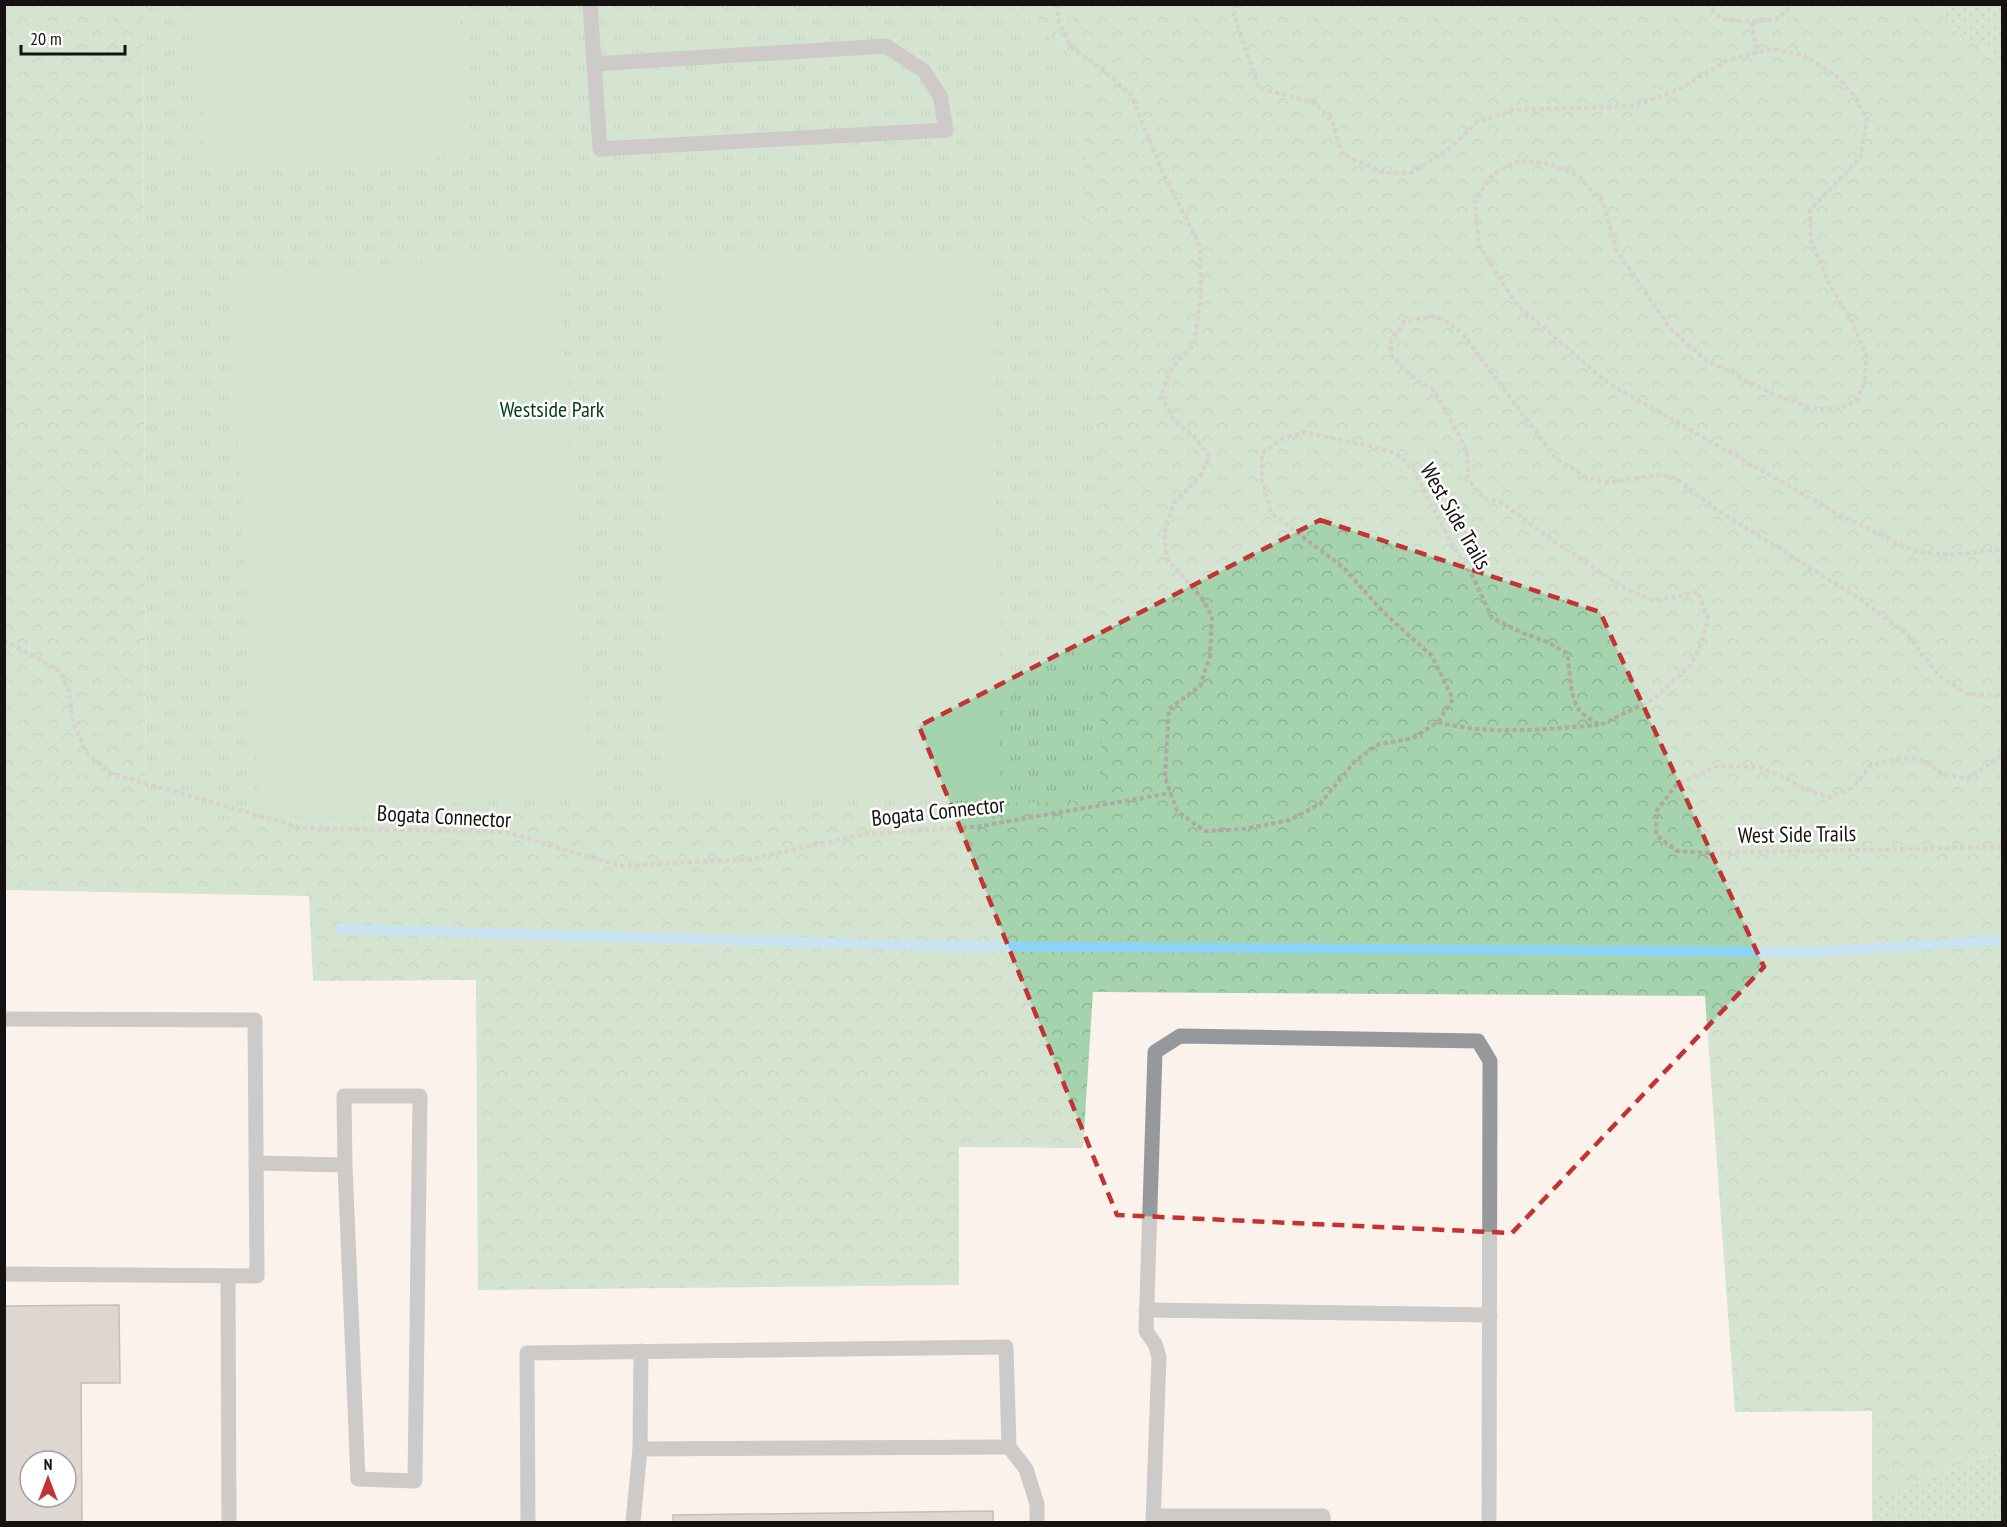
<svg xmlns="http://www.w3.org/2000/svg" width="2007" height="1527" viewBox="0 0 2007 1527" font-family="'PT Sans Narrow',sans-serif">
	<defs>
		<pattern id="grass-dots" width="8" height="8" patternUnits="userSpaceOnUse" patternTransform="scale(1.5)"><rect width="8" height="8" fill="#a5d3ad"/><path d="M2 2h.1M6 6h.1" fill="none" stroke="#8db494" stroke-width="1.8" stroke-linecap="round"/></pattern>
		<pattern id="forest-crowns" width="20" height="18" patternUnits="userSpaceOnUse" patternTransform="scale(1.5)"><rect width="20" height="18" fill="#a5d3ad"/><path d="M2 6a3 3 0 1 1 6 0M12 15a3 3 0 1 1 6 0" fill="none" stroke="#8db494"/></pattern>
		<pattern id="park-tufts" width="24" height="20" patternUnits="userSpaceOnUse" patternTransform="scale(1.5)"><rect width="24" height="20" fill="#a5d3ad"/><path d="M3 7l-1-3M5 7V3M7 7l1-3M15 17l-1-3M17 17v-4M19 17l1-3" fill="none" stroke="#8db494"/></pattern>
	</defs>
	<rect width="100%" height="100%" fill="#fbf2ec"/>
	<g fill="url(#grass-dots)">
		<polygon points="1939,5 2002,5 2002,63 1952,27"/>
		<polygon points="2002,1451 2002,1522 1872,1522 1872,1497"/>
	</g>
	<polygon fill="url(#forest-crowns)" points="5,5 143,5 146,821 1082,64 1010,5 1939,5 1952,27 2002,63 2002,1451 1872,1497 1872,1411 1735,1412 1705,996 1093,992 1083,1148 959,1147 959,1285 478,1290 476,980 313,981 309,896 5,890"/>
	<polygon fill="url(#park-tufts)" points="143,5 1010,5 1082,64 1103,801 146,821"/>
	<g fill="#a5d3ad">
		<polygon points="197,5 459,5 468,156 206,170"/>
		<polygon points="993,253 1000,794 670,798 663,257"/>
		<polygon points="558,254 590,795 260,814 228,274"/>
	</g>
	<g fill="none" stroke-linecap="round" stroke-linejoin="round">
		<polyline stroke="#8dd2f7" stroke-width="10" points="340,929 936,946 1817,952 2002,940"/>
	</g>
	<g fill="#bbb3ae" stroke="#867e79" stroke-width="1.5" fill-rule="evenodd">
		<path d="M119 1305 120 1383H81L82 1522H4V1306ZM30 1461H66V1497H30Z"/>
		<polygon points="993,1511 993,1522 673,1522 673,1515"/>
	</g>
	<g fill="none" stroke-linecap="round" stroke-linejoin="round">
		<g stroke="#afa8a3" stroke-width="4" stroke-dasharray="4.5 3" stroke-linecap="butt">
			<path d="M1057 4 1059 22 1072 48 1105 71 1131 95 1162 171 1200 246 1201 295 1194 344 1171 369 1161 396 1175 422 1192 434 1210 457 1200 476 1174 503 1164 533 1167 559 1202 598 1212 616 1210 656 1200 686 1169 709 1165 777 1177 811 1205 831 1244 829 1290 820 1320 804 1355 761 1379 744 1413 738 1438 722 1453 699 1432 656 1384 613 1344 568 1271 513 1262 480V453L1282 439 1304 432 1374 447 1397 454 1413 469 1447 535 1475 581 1492 618 1523 633 1547 642 1567 653C1571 672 1568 700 1583 714 1588 718 1594 722 1600 725L1652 700 1691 665 1702 642 1708 618 1698 592 1654 601 1626 589 1559 545 1499 501 1483 499 1468 478 1467 451 1435 391 1411 376 1391 355V341L1404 322C1436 314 1438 314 1463 334L1556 459 1588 478 1609 483 1643 477 1662 475 1676 478 1717 510 1857 597 1907 634 1939 676 1968 694 2002 696"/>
			<polyline points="1237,4 1234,15 1259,88 1315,103 1332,120 1342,154 1384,173 1412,173 1452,147 1477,122 1513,110 1635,106 1683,87 1728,60 1771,49 1803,55 1836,76 1852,93 1867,119 1860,158 1810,210 1811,240 1828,282 1852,322 1866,354 1865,378 1858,399 1840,409 1816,409 1775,395 1703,358 1670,328 1617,251 1603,203 1577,175 1550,164 1521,160 1493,174 1475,200 1479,245 1516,304 1608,383 1836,513 1914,551 1952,555 2002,549"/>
			<polyline points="1706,4 1722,19 1752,22 1777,19 1792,4"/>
			<polyline points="1752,22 1757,53"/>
			<polyline points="4,640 61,672 69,691 73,722 87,754 110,773 302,828 506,832 620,866 751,859 864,834 975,827 1171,793"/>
			<path d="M1438 722C1490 736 1545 729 1598 725"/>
			<polyline points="2002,756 1968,778 1944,775 1922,760 1899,758 1871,765 1852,788 1830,797 1807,790 1781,776 1759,767 1718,766 1677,784 1657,810 1656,835 1677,851 1708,853 2002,847"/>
		</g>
		<g stroke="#95999c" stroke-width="15">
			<polyline points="590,4 600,149 946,130 940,96 924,71 886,46 594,64"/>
			<polyline points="4,1019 255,1020 257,1276 4,1274"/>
			<polyline points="256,1163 345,1165 344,1096 420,1096 415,1481 358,1479 345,1165"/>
			<polyline points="228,1276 229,1522"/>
			<polyline points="1146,1310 1490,1315"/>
			<polyline points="640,1449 1009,1447"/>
			<polyline points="1153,1516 1323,1516 1323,1522"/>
			<polyline points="528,1522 527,1353 1006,1347 1009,1447 1026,1469 1037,1504 1037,1522"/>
			<polyline points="633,1522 640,1449 641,1351"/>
			<polyline points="1153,1522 1159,1357 1155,1344 1146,1331 1155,1052 1180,1036 1478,1041 1490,1061 1489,1522"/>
		</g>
	</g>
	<path d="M0 0H2007V1527H0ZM1320 520 1600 612 1764 967 1512 1233 1117 1215 919 726Z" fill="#fbf2ec" fill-opacity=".55" fill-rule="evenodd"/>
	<path fill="none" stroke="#c23332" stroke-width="4.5" stroke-dasharray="12 8" stroke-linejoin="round" d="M1320 520 1600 612 1764 967 1512 1233 1117 1215 919 726Z"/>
	<g text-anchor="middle" stroke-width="5" stroke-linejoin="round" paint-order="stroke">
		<g font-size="22" fill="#023b17" stroke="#fff">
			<text x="552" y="417">Westside Park</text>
		</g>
		<g font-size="22" fill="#151210" stroke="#fff">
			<text transform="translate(1456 516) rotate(60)" y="8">West Side Trails</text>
			<text transform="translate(938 811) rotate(-6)" y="8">Bogata Connector</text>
			<text transform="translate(444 816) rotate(3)" y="8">Bogata Connector</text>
			<text transform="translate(1797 834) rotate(-1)" y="8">West Side Trails</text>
		</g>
	</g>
	<rect width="2007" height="1527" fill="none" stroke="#151210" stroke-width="12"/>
	<g transform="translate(48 1479)"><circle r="28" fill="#ffffff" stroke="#a1a09f" stroke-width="1.5"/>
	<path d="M0-4.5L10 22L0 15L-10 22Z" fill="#c23332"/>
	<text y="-9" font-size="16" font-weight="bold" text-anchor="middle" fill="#151210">N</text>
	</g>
	<path d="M21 45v9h104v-9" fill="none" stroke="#151210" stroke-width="3"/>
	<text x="30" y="45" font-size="18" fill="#151210" stroke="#ffffff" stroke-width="4.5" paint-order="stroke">20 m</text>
</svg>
